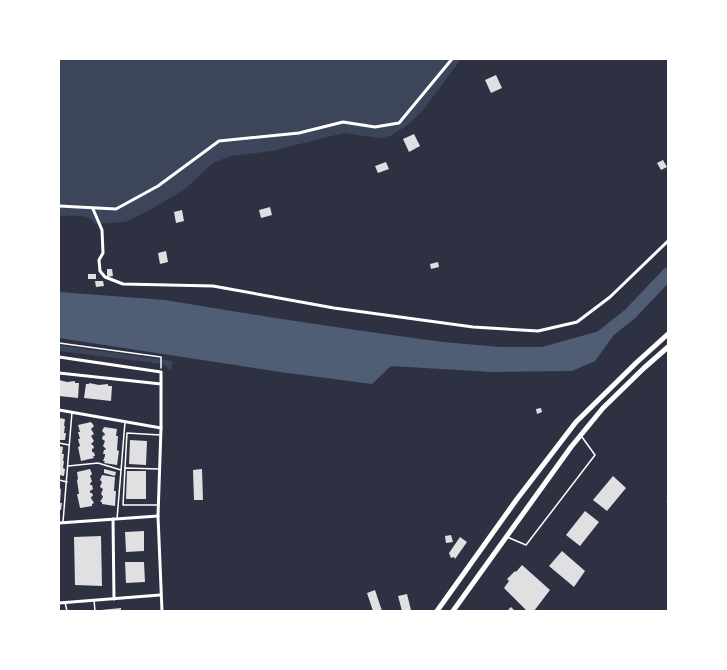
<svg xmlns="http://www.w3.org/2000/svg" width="727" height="670" viewBox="0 0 727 670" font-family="Helvetica,sans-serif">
	<rect width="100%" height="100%" fill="#2d3142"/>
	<g fill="#3c4559">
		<path d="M59 59H461L424 109 409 124 390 136 379 138 344 133 272 151 231 156 213 163 185 189 150 210 125 222 95 224C87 211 72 218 59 215Z"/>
		<polygon points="59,345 173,361 171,371 163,364 59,351"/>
	</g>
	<polygon fill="#4f5d75" points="59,292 165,300 275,318 363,331 443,342 500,347 542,347 621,325 595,361 572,371 491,372 391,366 372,384 280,372 59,338"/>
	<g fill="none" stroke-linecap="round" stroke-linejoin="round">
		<polyline stroke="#4f5d75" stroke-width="2" points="667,501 668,502"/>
		<polyline stroke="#4f5d75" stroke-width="13" points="601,337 630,314 668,274"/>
	</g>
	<g fill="#e0e0e3">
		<polygon points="496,75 502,88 491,93 485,80"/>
		<polygon points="414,134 420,146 409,152 403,139"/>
		<polygon points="663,160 667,167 661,170 657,163"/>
		<polygon points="386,162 389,169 378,173 375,166"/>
		<polygon points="270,207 272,215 261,218 259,210"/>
		<polygon points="182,210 184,221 176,223 174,212"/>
		<polygon points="166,251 168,262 160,264 158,253"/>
		<polygon points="438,262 439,267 431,269 430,264"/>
		<polygon points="107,269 112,269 113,276 107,277"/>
		<rect x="88" y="274" width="8" height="5"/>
		<polygon points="95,281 103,281 104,286 96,287"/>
		<polygon points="59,380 67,382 75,381 75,383 79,383 78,398 59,396"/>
		<polygon points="89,383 99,385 108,384 108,386 112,386 111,401 84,398 86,384 89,384"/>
		<polygon points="541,408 542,412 537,414 536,409"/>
		<polygon points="59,418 65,419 64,426 65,426 64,433 66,433 65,440 59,440"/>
		<polygon points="91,422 94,426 91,429 94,434 91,436 94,441 91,444 92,445 93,445 94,448 92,449 92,451 93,453 94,452 95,456 93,456 94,458 81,461 78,447 80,446 78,439 80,439 78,432 80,432 78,425"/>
		<polygon points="104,427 117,429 116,436 118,436 117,450 119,451 117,465 104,463 105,461 103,461 105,456 105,454 103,454 104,450 105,450 106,449 103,446 105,441 102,439 103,435 104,436 105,434 102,431"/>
		<polygon points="130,440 147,441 146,465 129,464"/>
		<polygon points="59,446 63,447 62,454 64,454 63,461 64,461 63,468 65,469 64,476 59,475"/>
		<polygon points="90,469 92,474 90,476 92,481 90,484 90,485 92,485 93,489 90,491 90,493 92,493 93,496 91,497 91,498 94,503 92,504 92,506 80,508 77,494 79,494 77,480 78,479 77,472"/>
		<polygon points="104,469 116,472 115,476 104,473"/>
		<polygon points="202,469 203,500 194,500 193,470"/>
		<polygon points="127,471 146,471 146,499 126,499"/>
		<polygon points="102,475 115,477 114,491 116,491 115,506 102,504 102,502 100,502 103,497 102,495 101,494 103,489 100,487 102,482 100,480"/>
		<polygon points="613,476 626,488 607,511 593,500"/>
		<polygon points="59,488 61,489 60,503 62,503 61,510 59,510"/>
		<polygon points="585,511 599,522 580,546 566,535"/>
		<polygon points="144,531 144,551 126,552 125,532"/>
		<polygon points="451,535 453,542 446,543 445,536"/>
		<polygon points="101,536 102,586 75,585 74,537"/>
		<polygon points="460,537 467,542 455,559 454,557 451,558 449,553"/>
		<polygon points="562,551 585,571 574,587 549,566"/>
		<polygon points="125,562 144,562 145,582 126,583"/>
		<polygon points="522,565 550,590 534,611 527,611 504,588 509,581 507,579 515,571 516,572"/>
		<polygon points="375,590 382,611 373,611 367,593"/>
		<polygon points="407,594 411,610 402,611 398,596"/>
		<polygon points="511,607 515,611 507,611"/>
		<polygon points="121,608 121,611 101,611 101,610"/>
	</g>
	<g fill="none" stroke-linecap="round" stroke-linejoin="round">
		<polyline stroke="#fff" stroke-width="1.5" points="59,343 161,357 161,368"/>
		<g stroke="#fff" stroke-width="1.5">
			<polyline points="59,443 69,445"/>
			<polyline points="68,466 98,463 121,470"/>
			<polyline points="125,468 127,433 160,435"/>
			<polyline points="59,480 67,482"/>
			<polyline points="158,505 123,505 125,468 159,469"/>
			<polyline points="117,519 125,422"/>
			<polyline points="63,522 72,412"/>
			<polyline points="507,537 526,545 595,455 582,437"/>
			<polyline points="59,547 59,523"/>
			<polyline points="94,600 95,611"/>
			<polyline points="65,602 67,611"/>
		</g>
		<g stroke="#fff" stroke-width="3">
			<polyline points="59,206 116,209 158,186 219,141 299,133 343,122 375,127 399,123 452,59"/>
			<polyline points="93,209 102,230 103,253 99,260 100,271 105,277 123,284 213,286 334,308 473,327 538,331 577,322 610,297 668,241"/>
			<polyline points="59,357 161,372 161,428 158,516 162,611"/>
			<polyline points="59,373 161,384"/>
			<polyline points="59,410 161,428"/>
			<polyline points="113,519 114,599"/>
			<polyline points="59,523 158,516"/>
			<polyline points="59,603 160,595"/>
		</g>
		<g stroke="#fff" stroke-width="5">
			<polyline points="437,611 517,499 576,422 636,363 668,334"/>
			<polyline points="453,611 571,447 603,408 644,368 668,347"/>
		</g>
	</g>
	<rect width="727" height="670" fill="none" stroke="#ffffff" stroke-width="120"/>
</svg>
